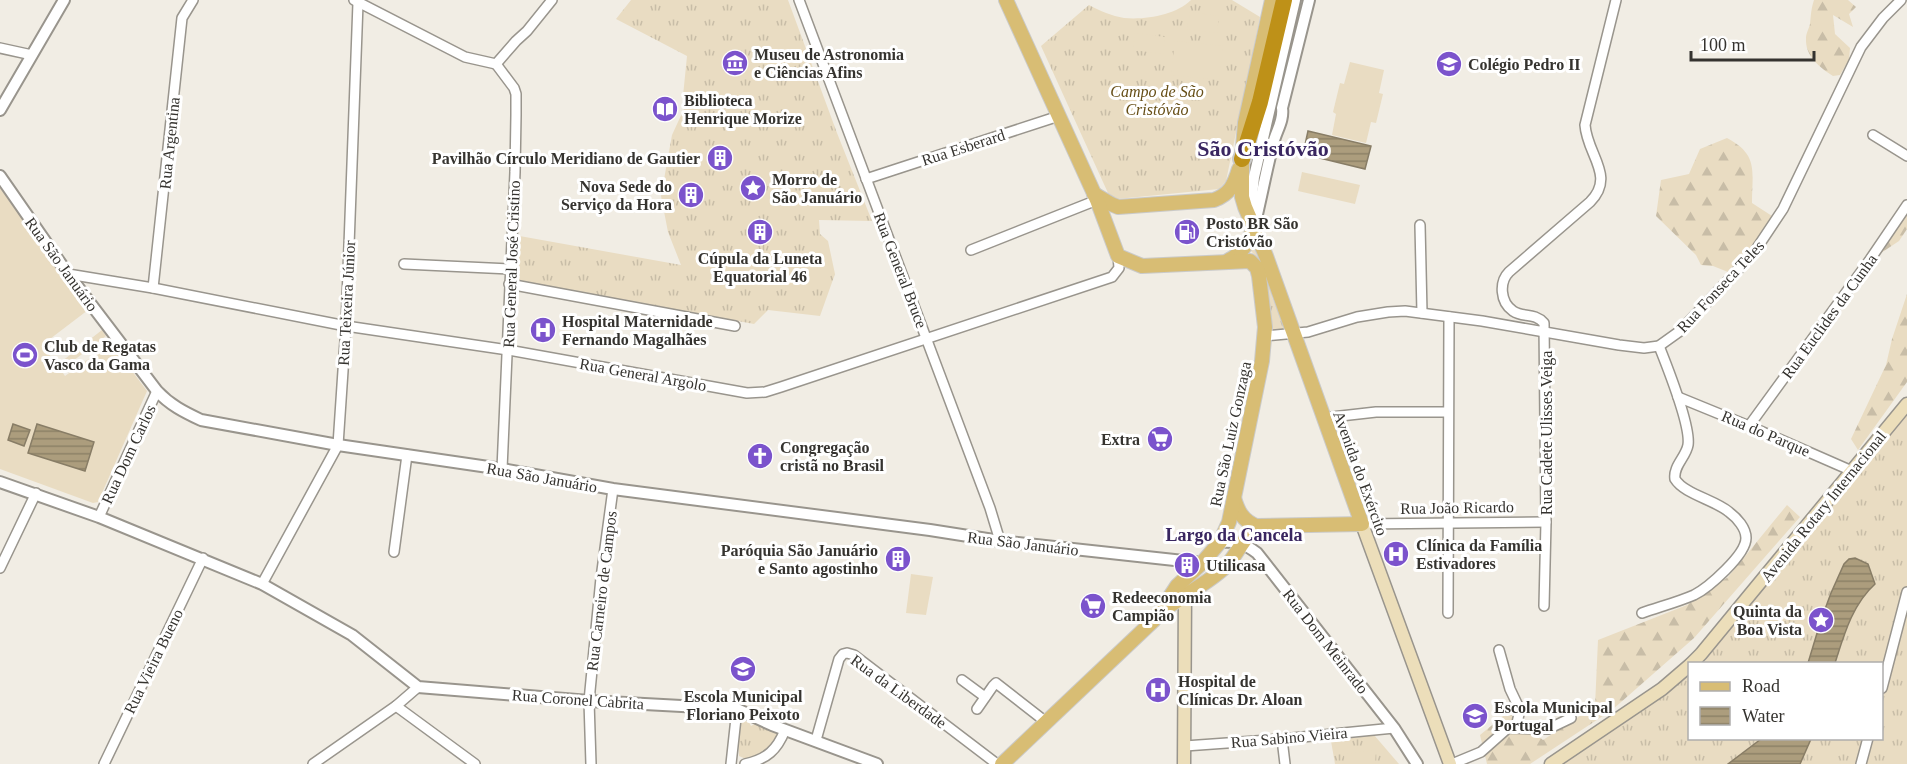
<svg xmlns="http://www.w3.org/2000/svg" width="1907" height="764" viewBox="0 0 1907 764" font-family="Georgia,serif">
	<defs>
		<pattern id="grass-tufts" width="24" height="20" patternUnits="userSpaceOnUse" patternTransform="scale(1.5)"><rect width="24" height="20" fill="#e9dcc2"/><path d="M3 7l-1-3M5 7V3M7 7l1-3M15 17l-1-3M17 17v-4M19 17l1-3" fill="none" stroke="#c8bda7"/></pattern>
		<pattern id="forest-firs" width="22" height="20" patternUnits="userSpaceOnUse" patternTransform="scale(1.5)"><rect width="22" height="20" fill="#e9dcc2"/><path d="M5 1l3.5 6h-7zM16 11l3.5 6h-7z" fill="#c8bda7"/></pattern>
		<pattern id="water-rules" width="6" height="5" patternUnits="userSpaceOnUse" patternTransform="scale(1.5)"><rect width="6" height="5" fill="#ac9d7d"/><path d="M0 2.5h6" fill="none" stroke="#8d8167"/></pattern>
	</defs>
	<rect width="100%" height="100%" fill="#f1ede4"/>
	<g fill="url(#grass-tufts)">
		<polygon points="631,0 788,0 837,133 872,221 819,220 820,234 828,241 835,274 820,316 768,310 754,324 512,279 514,235 681,265 668,232 661,196 672,135 689,98 683,96 687,56 616,19"/>
		<path d="M1191 0H1232L1260 17 1226 181 1219 189 1117 199 1108 193 1041 46 1089 5C1100 11 1112 16 1124 18 1146 20 1176 15 1191 0Z"/>
		<polygon points="1253,242 1264,264 1272,297 1283,323 1283,331 1272,331 1269,319 1262,265 1255,255 1248,248"/>
		<polygon points="1907,413 1907,764 1563,764 1670,691 1689,674 1690,738 1882,738 1882,664 1699,663"/>
		<polygon points="746,717 751,726 758,722 777,730 780,734 767,751 748,760 739,756 738,741 741,719"/>
		<polygon points="1374,735 1399,764 1335,764 1331,741"/>
	</g>
	<g fill="url(#forest-firs)">
		<path d="M1814 0H1848L1856 7 1849 14 1853 27 1833 15 1835 34 1850 48 1849 60 1840 75 1833 76C1819 67 1805 56 1806 38 1806 33 1809 29 1810 24 1811 15 1811 9 1814 0Z"/>
		<path d="M1727 138C1759 155 1752 171 1752 203L1772 216 1751 252 1728 272 1713 266 1701 265 1696 255 1656 216 1661 180 1689 174 1700 149Z"/>
		<polygon points="1907,202 1907,229 1899,241 1869,261"/>
		<polygon points="1907,294 1907,382 1858,450 1851,439 1886,365 1892,339"/>
		<polygon points="1787,505 1800,517 1694,638 1612,710 1530,764 1487,764 1480,735 1508,712 1543,740 1595,706 1598,640 1687,605 1728,577"/>
	</g>
	<g fill="#e9dcc2">
		<polygon points="1190,12 1219,16 1217,33 1187,29"/>
		<polygon points="1135,33 1165,37 1163,54 1133,50"/>
		<polygon points="1175,41 1223,46 1219,80 1171,75"/>
		<polygon points="1350,62 1384,70 1379,93 1383,94 1376,123 1371,122 1366,143 1332,135 1336,114 1333,112 1340,83 1344,84"/>
		<polygon points="1302,172 1360,185 1355,204 1298,191"/>
		<polygon points="0,188 88,310 42,345 57,365 102,330 106,336 61,370 65,376 111,343 147,391 98,502 93,503 0,469"/>
		<polygon points="911,574 933,577 926,615 906,613"/>
		<polygon points="1376,750 1375,764 1345,764 1344,754"/>
	</g>
	<g fill="url(#water-rules)" stroke="#887d66" stroke-width="1.5">
		<polygon points="1308,131 1371,146 1365,169 1303,154"/>
		<polygon points="13,424 30,430 24,446 8,440"/>
		<polygon points="37,424 94,442 85,471 28,453"/>
		<path d="M1855 558 1868 564 1875 584C1852 605 1844 635 1835 663H1808L1821 620 1831 593 1844 564 1849 559Z"/>
		<polygon points="1761,739 1761,738 1811,739 1800,764 1728,764"/>
	</g>
	<g fill="none" stroke-linecap="round" stroke-linejoin="round">
		<g stroke="#99958d" stroke-width="12">
			<g id="minor">
				<polyline points="354,0 465,57 496,64"/>
				<polyline points="799,0 990,508 1000,541"/>
				<polyline points="0,48 32,55"/>
				<polyline points="496,64 514,88 516,94 516,115 515,172 502,469"/>
				<polyline points="496,64 516,41 527,31 552,0"/>
				<polyline points="1873,135 1907,156"/>
				<polyline points="866,179 1059,116"/>
				<polyline points="1420,225 1422,313"/>
				<polyline points="971,250 1097,200"/>
				<polyline points="404,264 510,269"/>
				<polyline points="68,274 153,288 346,326 508,350 747,393 765,392 781,387 1112,277 1119,268 1118,256"/>
				<polyline points="509,284 735,326"/>
				<polyline points="153,288 182,18 193,0"/>
				<polyline points="1265,336 1308,332 1357,317 1388,312 1405,311 1482,321 1619,345 1644,348 1659,346 1680,331 1753,254 1783,209 1861,47 1883,18 1901,0"/>
				<polyline points="1678,397 1749,426 1852,471"/>
				<polyline points="1323,418 1376,412 1448,412"/>
				<polyline points="1749,426 1869,261 1907,205"/>
				<polyline points="99,517 157,391"/>
				<polyline points="1362,524 1546,522"/>
				<polyline points="394,552 407,455"/>
				<polyline points="0,568 36,493"/>
				<polyline points="262,584 338,445 346,326 358,3"/>
				<path d="M1544 606 1546 522 1544 323C1534 312 1523 318 1513 311 1500 302 1499 282 1509 272L1590 202C1616 176 1587 155 1585 125L1616 0"/>
				<polyline points="1448,613 1449,317"/>
				<path d="M1642 613C1659 607 1678 602 1694 595 1708 588 1746 555 1746 538 1746 528 1737 518 1729 512 1715 500 1684 494 1675 479 1673 466 1686 457 1688 445 1691 426 1667 366 1659 346"/>
				<polyline points="1499,650 1510,689 1520,710 1516,727"/>
				<polyline points="962,680 985,697"/>
				<polyline points="1882,688 1907,592"/>
				<polyline points="396,706 475,764"/>
				<polyline points="977,709 993,686 996,683 1046,722"/>
				<polyline points="1282,739 1285,764"/>
				<polyline points="816,740 839,659 843,654 847,653 854,655 997,764"/>
				<polyline points="1185,746 1282,739 1394,728"/>
				<polyline points="104,764 203,558"/>
				<polyline points="313,764 396,706 418,687"/>
				<polyline points="591,764 589,701 601,578 613,489"/>
				<polyline points="731,764 737,709"/>
				<path d="M745 764C767 759 777 750 785 730"/>
				<polyline points="1452,764 1481,752 1508,728 1548,729 1571,718"/>
				<polyline points="1861,764 1868,738"/>
			</g>
		</g>
		<g stroke="#99958d" stroke-width="14">
			<g id="tertiary">
				<polyline points="0,110 64,0"/>
				<path d="M0 176 68 274 157 391C170 405 184 412 201 420L338 445 502 469 613 489 930 530 1000 541 1202 563"/>
				<polyline points="1253,212 1252,196 1254,177 1295,0"/>
				<path d="M1254 227C1261 199 1266 171 1273 144 1276 131 1284 121 1282 108L1309 0"/>
				<polyline points="0,482 99,517 262,584 352,635 418,687 589,701 737,709 772,725 877,764"/>
				<path d="M1220 542C1236 541 1244 543 1257 553L1394 728 1417 764"/>
			</g>
		</g>
		<g stroke="#99958d" stroke-width="15">
			<g id="secondary">
				<polyline points="1362,524 1450,764"/>
				<polyline points="1691,664 1701,654 1907,404"/>
				<polyline points="1184,764 1185,594"/>
				<polyline points="1551,764 1662,689 1690,665"/>
			</g>
		</g>
		<g stroke="#cacac9" stroke-width="16">
			<g id="primary">
				<path d="M1094 194 1111 204 1118 207 1214 200C1230 194 1234 185 1239 169"/>
				<path d="M1229 260C1243 253 1249 241 1254 227"/>
				<path d="M1234 498C1238 511 1242 520 1256 526L1362 524 1266 256 1245 207 1242 197V159L1245 123 1272 0"/>
				<path d="M1168 607C1187 593 1210 582 1226 566 1239 553 1243 535 1260 527"/>
				<polyline points="1002,764 1153,621 1160,612 1177,586 1202,563 1220,542 1229,522 1262,361 1265,327 1259,276 1257,268 1250,261 1142,266 1118,256 1097,200 1006,0"/>
			</g>
		</g>
		<g stroke="#cacac9" stroke-width="20">
			<polyline id="motorway" points="1242,159 1260,102 1284,0"/>
		</g>
		<use href="#minor" stroke="#fff" stroke-width="9"/>
		<use href="#tertiary" stroke="#fff" stroke-width="10"/>
		<use href="#secondary" stroke="#ecdeba" stroke-width="12"/>
		<use href="#primary" stroke="#d8bd74" stroke-width="14"/>
		<use href="#motorway" stroke="#be9118" stroke-width="16"/>
	</g>
	<defs>
		<g id="museum-disc" transform="scale(1.35)"><circle r="9.5" fill="#7b53cc" stroke="#fff"/><path d="M0-6L6-3V-2H-6V-3ZM-5-1h2V3h-2ZM-1-1h2V3h-2ZM3-1h2V3H3ZM-6 4H6V6H-6Z" fill="#fff"/></g>
		<g id="school-disc" transform="scale(1.35)"><circle r="9.5" fill="#7b53cc" stroke="#fff"/><path d="M0-5L7-2L0 1L-7-2ZM-4 1L0 2.5L4 1V4Q0 6-4 4Z" fill="#fff"/></g>
		<g id="library-disc" transform="scale(1.35)"><circle r="9.5" fill="#7b53cc" stroke="#fff"/><path d="M-6-4Q-3-5.5-.7-3.5V5Q-3 3-6 4ZM6-4Q3-5.5 .7-3.5V5Q3 3 6 4Z" fill="#fff"/></g>
		<g id="building-disc" transform="scale(1.35)"><circle r="9.5" fill="#7b53cc" stroke="#fff"/><path d="M-4-6H4V6H1V3H-1V6H-4ZM-2.5-4.3h1.7v1.8h-1.7ZM.8-4.3h1.7v1.8H.8ZM-2.5-1h1.7V.8h-1.7ZM.8-1h1.7V.8H.8Z" fill="#fff"/></g>
		<g id="sight-disc" transform="scale(1.35)"><circle r="9.5" fill="#7b53cc" stroke="#fff"/><path d="M0-6L1.8-2.2L6-1.7L2.9 1.2L3.7 5.4L0 3.3L-3.7 5.4L-2.9 1.2L-6-1.7L-1.8-2.2Z" fill="#fff"/></g>
		<g id="fuel-disc" transform="scale(1.35)"><circle r="9.5" fill="#7b53cc" stroke="#fff"/><path d="M-5.5-6h7V0h2V4h1.3V-2.5L3-4.5l.8-.8L6-3V5H2.5V1h-1V6h-7ZM-4.2-4.7v3.2H.2V-4.7Z" fill="#fff"/></g>
		<g id="hospital-disc" transform="scale(1.35)"><circle r="9.5" fill="#7b53cc" stroke="#fff"/><path d="M-5-5h3v3.5h4V-5h3V5h-3V1.5h-4V5h-3Z" fill="#fff"/></g>
		<g id="stadium-disc" transform="scale(1.35)"><circle r="9.5" fill="#7b53cc" stroke="#fff"/><path d="M0-5a6.5 5 0 1 0 0 10a6.5 5 0 1 0 0-10ZM-3.5-1.8h7v3.6h-7Z" fill="#fff"/></g>
		<g id="supermarket-disc" transform="scale(1.35)"><circle r="9.5" fill="#7b53cc" stroke="#fff"/><path d="M-6-5.5h2.5l.6 2H6L4.5 2H-2.5L-4.4-4H-6ZM-1.5 3.2a1.3 1.3 0 1 0 .1 0ZM3 3.2a1.3 1.3 0 1 0 .1 0Z" fill="#fff"/></g>
		<g id="church-disc" transform="scale(1.35)"><circle r="9.5" fill="#7b53cc" stroke="#fff"/><path d="M-1.2-6h2.4v3.5h3.3v2.4h-3.3V6h-2.4V-.1h-3.3v-2.4h3.3Z" fill="#fff"/></g>
	</defs>
	<g fill-rule="evenodd">
		<use href="#museum-disc" x="735" y="63"/>
		<use href="#school-disc" x="1449" y="64"/>
		<use href="#library-disc" x="665" y="109"/>
		<use href="#building-disc" x="720" y="158"/>
		<use href="#sight-disc" x="753" y="188"/>
		<use href="#building-disc" x="691" y="195"/>
		<use href="#building-disc" x="760" y="232"/>
		<use href="#fuel-disc" x="1187" y="232"/>
		<use href="#hospital-disc" x="543" y="330"/>
		<use href="#stadium-disc" x="25" y="355"/>
		<use href="#supermarket-disc" x="1160" y="439"/>
		<use href="#church-disc" x="760" y="456"/>
		<use href="#hospital-disc" x="1396" y="554"/>
		<use href="#building-disc" x="898" y="559"/>
		<use href="#building-disc" x="1187" y="565"/>
		<use href="#supermarket-disc" x="1093" y="606"/>
		<use href="#sight-disc" x="1821" y="620"/>
		<use href="#school-disc" x="743" y="669"/>
		<use href="#hospital-disc" x="1158" y="690"/>
		<use href="#school-disc" x="1475" y="716"/>
	</g>
	<g text-anchor="middle" stroke-width="6" stroke-linejoin="round" paint-order="stroke">
		<g font-size="16" font-weight="bold" fill="#35332f" stroke="#fff" text-anchor="start">
			<text x="754" y="60">Museu de Astronomia<tspan x="754" dy="18">e Ciências Afins</tspan></text>
			<text x="1468" y="70">Colégio Pedro II</text>
			<text x="684" y="106">Biblioteca<tspan x="684" dy="18">Henrique Morize</tspan></text>
			<text x="700" y="164" text-anchor="end">Pavilhão Círculo Meridiano de Gautier</text>
			<text x="772" y="185">Morro de<tspan x="772" dy="18">São Januário</tspan></text>
			<text x="672" y="192" text-anchor="end">Nova Sede do<tspan x="672" dy="18">Serviço da Hora</tspan></text>
			<text x="1206" y="229">Posto BR São<tspan x="1206" dy="18">Cristóvão</tspan></text>
			<text x="760" y="264" text-anchor="middle">Cúpula da Luneta<tspan x="760" dy="18">Equatorial 46</tspan></text>
			<text x="562" y="327">Hospital Maternidade<tspan x="562" dy="18">Fernando Magalhães</tspan></text>
			<text x="44" y="352">Club de Regatas<tspan x="44" dy="18">Vasco da Gama</tspan></text>
			<text x="1140" y="445" text-anchor="end">Extra</text>
			<text x="780" y="453">Congregação<tspan x="780" dy="18">cristã no Brasil</tspan></text>
			<text x="1416" y="551">Clínica da Família<tspan x="1416" dy="18">Estivadores</tspan></text>
			<text x="878" y="556" text-anchor="end">Paróquia São Januário<tspan x="878" dy="18">e Santo agostinho</tspan></text>
			<text x="1206" y="571">Utilicasa</text>
			<text x="1112" y="603">Redeeconomia<tspan x="1112" dy="18">Campião</tspan></text>
			<text x="1802" y="617" text-anchor="end">Quinta da<tspan x="1802" dy="18">Boa Vista</tspan></text>
			<text x="1178" y="687">Hospital de<tspan x="1178" dy="18">Clínicas Dr. Aloan</tspan></text>
			<text x="743" y="702" text-anchor="middle">Escola Municipal<tspan x="743" dy="18">Floriano Peixoto</tspan></text>
			<text x="1494" y="713">Escola Municipal<tspan x="1494" dy="18">Portugal</tspan></text>
		</g>
		<g font-size="16" font-style="italic" fill="#674f17" stroke="#fff">
			<text x="1157" y="97">Campo de São<tspan x="1157" dy="18">Cristóvão</tspan></text>
		</g>
		<g font-size="16" fill="#35332f" stroke="#fff">
			<text transform="translate(169 143) rotate(-84)" y="6">Rua Argentina</text>
			<text transform="translate(963 147) rotate(-18)" y="6">Rua Esberard</text>
			<text transform="translate(62 264) rotate(54)" y="6">Rua São Januário</text>
			<text transform="translate(511 264) rotate(-88)" y="6">Rua General José Cristino</text>
			<text transform="translate(901 270) rotate(69)" y="6">Rua General Bruce</text>
			<text transform="translate(1720 286) rotate(-47)" y="6">Rua Fonseca Teles</text>
			<text transform="translate(346 303) rotate(-87)" y="6">Rua Teixeira Júnior</text>
			<text transform="translate(1829 316) rotate(-54)" y="6">Rua Euclides da Cunha</text>
			<text transform="translate(643 374) rotate(10)" y="6">Rua General Argolo</text>
			<text transform="translate(1546 433) rotate(-90)" y="6">Rua Cadete Ulisses Veiga</text>
			<text transform="translate(1766 433) rotate(23)" y="6">Rua do Parque</text>
			<text transform="translate(1230 434) rotate(-78)" y="6">Rua São Luiz Gonzaga</text>
			<text transform="translate(128 454) rotate(-65)" y="6">Rua Dom Carlos</text>
			<text transform="translate(1361 473) rotate(70)" y="6">Avenida do Exército</text>
			<text transform="translate(542 477) rotate(10)" y="6">Rua São Januário</text>
			<text transform="translate(1823 506) rotate(-51)" y="6">Avenida Rotary Internacional</text>
			<text transform="translate(1457 507) rotate(-1)" y="6">Rua João Ricardo</text>
			<text transform="translate(1023 543) rotate(7)" y="6">Rua São Januário</text>
			<text transform="translate(601 591) rotate(-83)" y="6">Rua Carneiro de Campos</text>
			<text transform="translate(1326 641) rotate(52)" y="6">Rua Dom Meinrado</text>
			<text transform="translate(153 661) rotate(-64)" y="6">Rua Vieira Bueno</text>
			<text transform="translate(899 691) rotate(36)" y="6">Rua da Liberdade</text>
			<text transform="translate(578 699) rotate(4)" y="6">Rua Coronel Cabrita</text>
			<text transform="translate(1289 737) rotate(-5)" y="6">Rua Sabino Vieira</text>
		</g>
		<g font-size="18" font-weight="bold" fill="#392660" stroke="#fff">
			<text x="1234" y="541">Largo da Cancela</text>
		</g>
		<g font-size="22" font-weight="bold" fill="#392660" stroke="#fff">
			<text x="1263" y="156">São Cristóvão</text>
		</g>
	</g>
	<rect x="1688" y="662" width="195" height="78" fill="#ffffff" stroke="#aeadac" stroke-width="1.5"/>
	<rect x="1700" y="682" width="30" height="9" fill="#d8bd74" stroke="#aeadac" stroke-width="1.5"/>
	<text x="1742" y="692" font-size="18" fill="#35332f">Road</text>
	<rect x="1700" y="707" width="30" height="18" fill="url(#water-rules)" stroke="#aeadac" stroke-width="1.5"/>
	<text x="1742" y="722" font-size="18" fill="#35332f">Water</text>
	<path d="M1691 51v9h123v-9" fill="none" stroke="#35332f" stroke-width="3"/>
	<text x="1700" y="51" font-size="18" fill="#35332f" stroke="#ffffff" stroke-width="4.5" paint-order="stroke">100 m</text>
</svg>
